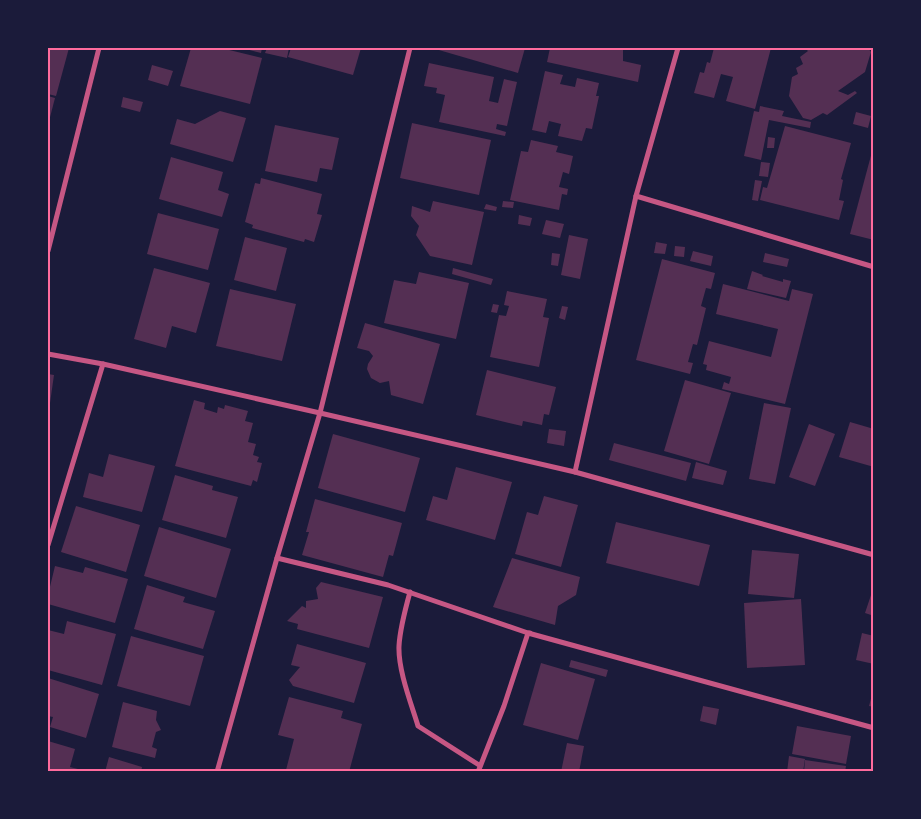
<svg xmlns="http://www.w3.org/2000/svg" width="921" height="819" viewBox="0 0 921 819" font-family="'Source Sans 3',sans-serif">
	<rect width="100%" height="100%" fill="#1b1b3a"/>
	<g fill="#542f53">
		<polygon points="48,48 69,48 56,96 48,94"/>
		<polygon points="191,48 221,48 262,58 250,104 180,86"/>
		<polygon points="242,48 262,48 261,53"/>
		<polygon points="267,48 289,48 287,58 265,53"/>
		<polygon points="291,48 361,48 353,75 288,57"/>
		<polygon points="432,48 525,48 518,73"/>
		<polygon points="550,48 623,48 623,61 641,65 638,82 547,62"/>
		<polygon points="714,48 771,48 755,109 726,101 733,77 721,74 714,98 694,93 700,72 704,73 707,62 710,63"/>
		<polygon points="805,48 868,48 871,52 865,72 838,91 848,95 855,91 857,93 827,115 823,113 811,120 803,118 789,96 792,77 798,74 796,68 803,64 800,57 808,51"/>
		<polygon points="429,63 494,77 489,101 498,103 504,79 517,82 507,126 497,124 496,129 506,132 505,136 439,122 445,95 436,93 437,88 424,86"/>
		<polygon points="152,65 173,71 168,86 148,80"/>
		<polygon points="545,71 563,75 560,84 575,87 577,78 599,83 596,96 599,96 592,129 586,128 582,141 558,136 561,124 549,121 546,133 532,130"/>
		<polygon points="48,96 55,98 48,125"/>
		<polygon points="123,97 143,102 140,112 121,107"/>
		<polygon points="760,106 784,111 782,116 811,122 810,128 769,120 761,160 744,156 754,111 759,112"/>
		<polygon points="220,111 246,118 233,162 170,144 177,119 195,124"/>
		<polygon points="856,112 871,116 868,128 853,124"/>
		<polygon points="412,123 491,140 479,195 400,178"/>
		<polygon points="275,125 339,138 332,170 320,168 317,182 265,171"/>
		<polygon points="785,126 851,143 841,179 843,180 839,200 844,201 839,220 760,200 763,187 767,188"/>
		<polygon points="768,137 775,138 774,148 767,148"/>
		<polygon points="531,140 558,146 556,152 573,156 569,174 563,172 559,187 568,189 567,195 562,194 559,210 510,200 521,151 528,152"/>
		<polygon points="873,148 874,148 874,240 850,234"/>
		<polygon points="171,157 223,172 218,190 229,194 222,217 159,199"/>
		<polygon points="761,162 770,163 768,177 759,176"/>
		<polygon points="261,178 322,194 317,214 322,215 314,242 305,239 304,242 252,228 253,225 245,222 255,183 260,184"/>
		<polygon points="755,180 762,181 758,201 752,200"/>
		<polygon points="433,201 484,212 472,265 430,256 416,235 419,226 411,216 412,206 430,212"/>
		<polygon points="503,201 514,202 513,208 502,207"/>
		<polygon points="486,204 497,207 496,211 484,209"/>
		<polygon points="158,213 219,229 208,270 147,254"/>
		<polygon points="519,215 532,218 530,226 518,224"/>
		<polygon points="546,220 564,224 560,238 542,234"/>
		<polygon points="569,235 588,239 580,279 561,275"/>
		<polygon points="245,237 287,248 276,291 234,280"/>
		<polygon points="656,242 667,244 665,254 654,253"/>
		<polygon points="675,246 685,247 684,257 674,256"/>
		<polygon points="693,251 713,256 711,266 690,261"/>
		<polygon points="552,253 560,254 558,266 551,265"/>
		<polygon points="765,253 789,259 787,267 763,262"/>
		<polygon points="662,259 715,273 711,289 706,288 701,306 706,308 697,345 693,344 688,362 693,363 690,374 636,360"/>
		<polygon points="154,268 210,283 196,333 172,326 166,348 134,339"/>
		<polygon points="453,268 493,279 491,285 452,274"/>
		<polygon points="752,271 763,275 762,276 783,282 783,279 791,281 786,298 747,289"/>
		<polygon points="419,272 469,283 456,339 384,323 394,280 416,284"/>
		<polygon points="723,284 789,301 792,289 813,294 785,404 722,389 724,382 729,384 731,377 706,370 707,365 703,364 709,341 771,357 778,329 716,314"/>
		<polygon points="230,289 296,304 282,361 216,346"/>
		<polygon points="507,291 547,299 543,317 549,318 539,367 490,357 499,315 506,316 509,306 504,305"/>
		<polygon points="493,304 499,305 497,313 491,312"/>
		<polygon points="562,306 568,307 565,320 559,318"/>
		<polygon points="365,323 440,344 423,404 391,395 389,381 380,383 371,378 367,369 368,364 373,356 369,351 357,348"/>
		<polygon points="487,370 556,387 549,415 544,414 542,425 523,421 522,426 476,415"/>
		<polygon points="48,374 54,375 49,410 48,410"/>
		<polygon points="685,380 731,393 709,464 664,451"/>
		<polygon points="194,400 205,403 204,409 217,413 218,407 224,409 225,405 248,411 245,421 253,423 248,442 256,444 253,455 259,457 257,462 262,463 257,482 253,480 251,486 175,466"/>
		<polygon points="764,403 791,408 775,484 749,479"/>
		<polygon points="850,422 874,429 874,467 839,457"/>
		<polygon points="809,424 835,434 815,486 789,477"/>
		<polygon points="549,429 566,431 564,446 547,443"/>
		<polygon points="333,434 420,458 405,512 318,488"/>
		<polygon points="614,443 691,463 686,481 609,460"/>
		<polygon points="109,454 155,466 142,512 83,497 89,473 103,477"/>
		<polygon points="696,462 727,471 723,485 692,478"/>
		<polygon points="456,467 512,482 495,540 426,520 433,496 447,500"/>
		<polygon points="175,475 213,486 212,490 238,497 226,538 162,520"/>
		<polygon points="544,496 578,505 561,567 515,554 527,512 538,515"/>
		<polygon points="315,499 402,523 393,556 389,555 383,577 302,555 309,532 306,532"/>
		<polygon points="76,506 140,525 126,572 61,552"/>
		<polygon points="616,522 710,545 699,586 606,563"/>
		<polygon points="159,527 231,549 216,598 144,576"/>
		<polygon points="752,550 799,554 794,598 748,594"/>
		<polygon points="512,558 580,577 576,595 558,606 555,625 493,607"/>
		<polygon points="55,566 83,573 85,567 128,579 115,623 48,604 48,595"/>
		<polygon points="321,582 383,597 369,648 297,629 298,624 287,621 302,606 306,608 306,601 318,599 316,588"/>
		<polygon points="147,585 185,597 183,602 215,611 203,649 134,629"/>
		<polygon points="874,586 874,616 865,613"/>
		<polygon points="801,599 805,665 747,668 744,603"/>
		<polygon points="67,621 116,634 102,685 48,670 48,630 64,634"/>
		<polygon points="862,633 874,636 874,664 856,660"/>
		<polygon points="131,636 204,656 190,706 117,686"/>
		<polygon points="297,644 366,663 354,703 293,686 289,680 300,667 291,665"/>
		<polygon points="571,660 608,670 606,677 569,667"/>
		<polygon points="541,663 595,679 578,740 523,725"/>
		<polygon points="48,678 99,694 86,738 50,727 53,717 48,716"/>
		<polygon points="873,691 874,691 874,707 869,706"/>
		<polygon points="289,697 343,711 341,718 362,724 349,772 286,770 294,739 278,735"/>
		<polygon points="123,702 157,711 156,720 161,730 156,732 152,747 157,749 155,758 112,747"/>
		<polygon points="703,706 719,709 716,725 700,721"/>
		<polygon points="797,726 851,736 846,764 792,754"/>
		<polygon points="48,741 75,749 70,767 82,770 81,772 48,772"/>
		<polygon points="567,743 584,746 579,772 561,772"/>
		<polygon points="789,756 805,759 803,772 787,772"/>
		<polygon points="109,757 142,767 141,772 105,772"/>
		<polygon points="805,760 846,766 845,772 804,772"/>
	</g>
	<g fill="none" stroke-linecap="round" stroke-linejoin="round">
		<g stroke="#c65784" stroke-width="5">
			<polyline points="636,196 874,267"/>
			<polyline points="48,251 99,48"/>
			<polyline points="48,354 103,364 320,413 575,472 874,555"/>
			<polyline points="575,472 636,196 678,48"/>
			<polyline points="48,545 103,364"/>
			<polyline points="277,558 388,585 528,633 874,728"/>
			<path d="M410 592C405 610 400 628 399 646 398 670 411 703 418 726L479 765"/>
			<polyline points="217,772 277,558 320,413 410,48"/>
			<polyline points="478,772 504,706 528,633 530,633"/>
		</g>
	</g>
	<rect width="921" height="819" fill="none" stroke="#1b1b3a" stroke-width="98"/>
	<rect x="49" y="49" width="823" height="721" fill="none" stroke="#ff6b9d" stroke-width="2"/>
</svg>
